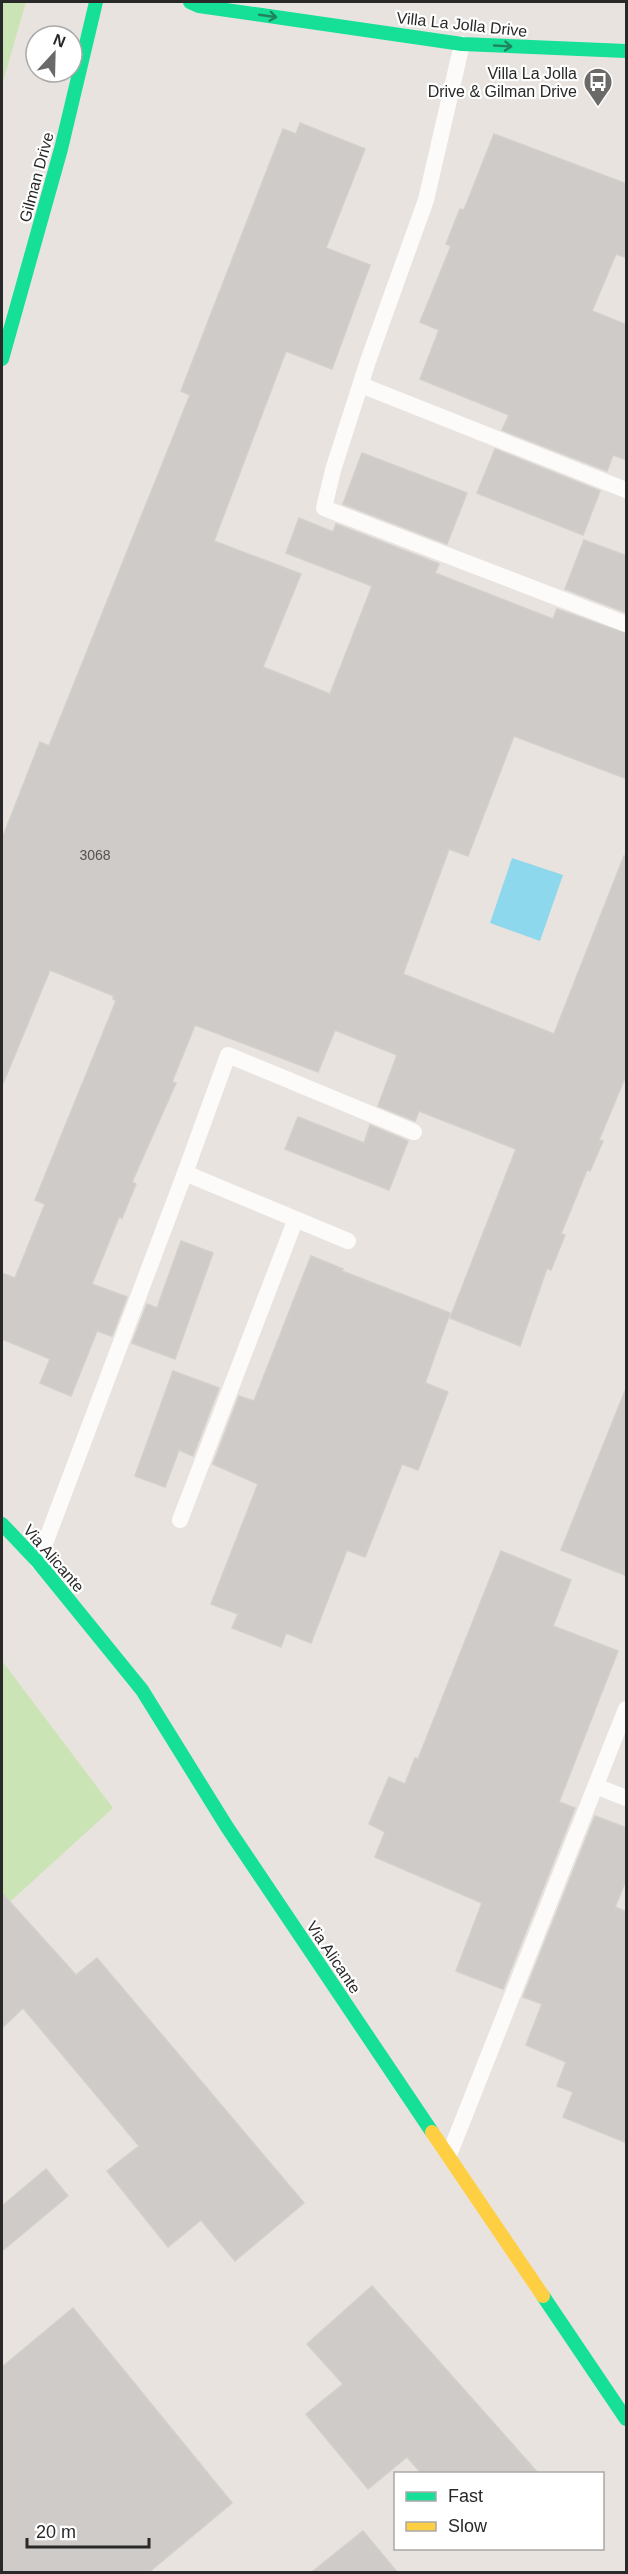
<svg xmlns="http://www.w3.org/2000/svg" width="628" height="2574" viewBox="0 0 628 2574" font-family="Arial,sans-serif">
	<rect width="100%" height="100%" fill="#e8e3de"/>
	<g fill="#cbe4b5">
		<polygon points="2,2 26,2 2,85"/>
		<polygon points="2,1661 113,1808 2,1909"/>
	</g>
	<polygon fill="#8ed8ed" points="512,858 563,875 540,941 490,923"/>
	<g fill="#cfcbc8" stroke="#d3cfca" stroke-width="1.5">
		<polygon points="300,123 365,149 326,248 370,265 332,369 286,351 214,541 301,574 263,667 330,694 372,586 286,553 299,518 333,532 336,524 439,564 435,573 553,619 557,609 627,634 627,779 514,736 468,856 449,849 403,974 554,1034 624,856 627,857 627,1073 599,1140 603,1141 590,1171 587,1170 561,1234 565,1235 551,1270 547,1268 520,1346 450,1318 516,1149 419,1111 415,1121 378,1106 397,1055 335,1030 318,1072 195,1025 172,1082 176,1083 132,1182 136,1184 122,1218 119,1217 92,1284 127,1297 112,1336 97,1331 71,1396 40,1383 50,1359 2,1339 2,1273 15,1278 45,1204 35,1200 116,1001 113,999 114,996 50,970 2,1086 2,839 40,742 49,746 190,395 181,391 283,129 296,134"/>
		<polygon points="494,134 627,184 627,258 616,254 592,311 627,325 627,460 613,455 607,471 502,430 509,415 420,379 439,330 420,322 451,246 446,244 460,209 464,210"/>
		<polygon points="495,449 600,491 583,535 477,493"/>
		<polygon points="362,453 467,493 447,544 343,504"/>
		<polygon points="584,540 627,556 627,613 565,589"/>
		<polygon points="298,1117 364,1143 370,1125 408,1141 389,1190 285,1149"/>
		<polygon points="181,1241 213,1253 175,1359 132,1343 147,1304 157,1308"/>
		<polygon points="311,1256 343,1269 342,1271 450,1313 425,1383 448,1392 418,1470 402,1464 365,1557 347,1550 311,1643 286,1633 281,1647 232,1628 238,1614 211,1604 258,1484 213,1464 239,1396 254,1401"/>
		<polygon points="173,1371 219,1388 193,1456 179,1450 165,1487 135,1476"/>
		<polygon points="625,1391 627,1391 627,1576 561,1550"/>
		<polygon points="501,1551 571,1580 553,1626 618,1651 559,1802 575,1808 503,1989 456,1971 482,1903 375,1857 385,1832 369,1824 389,1777 405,1784 415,1758 418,1759"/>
		<polygon points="595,1816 627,1828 627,1878 615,1907 627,1912 627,2143 563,2117 573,2092 557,2086 566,2062 526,2045 542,2004 523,1997"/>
		<polygon points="2,1893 76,1975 97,1958 304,2203 235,2261 201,2220 168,2247 107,2171 139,2146 23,2008 2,2028"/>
		<polygon points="46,2169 68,2196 2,2251 2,2206"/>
		<polygon points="372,2286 539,2474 422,2474 407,2457 368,2489 306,2414 343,2384 307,2344"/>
		<polygon points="73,2308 232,2503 149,2572 2,2572 2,2367"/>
		<polygon points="363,2531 397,2572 312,2572"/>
	</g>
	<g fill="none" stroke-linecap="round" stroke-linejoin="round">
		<g stroke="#fcfbfa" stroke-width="16">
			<polyline points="462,44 426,200 368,361 333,470 324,508 626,624"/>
			<polyline points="361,385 626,490"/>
			<polyline points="185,1173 348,1241"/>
			<polyline points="180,1520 295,1221"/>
			<polyline points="38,1562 185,1173 228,1055 414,1132"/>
			<polyline points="596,1786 626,1798"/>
			<polyline points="449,2155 626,1709"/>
		</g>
		<g stroke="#16e098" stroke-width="14">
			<polyline points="190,2 199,6 462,44 626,51"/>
			<polyline points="2,359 61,149 96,2"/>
			<polyline points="2,1524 38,1562 142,1690 227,1827 432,2132"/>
			<polyline points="543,2296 626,2419"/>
		</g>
		<polyline stroke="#ffcf43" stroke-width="14" points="432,2132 543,2296"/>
	</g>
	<defs><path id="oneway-shaft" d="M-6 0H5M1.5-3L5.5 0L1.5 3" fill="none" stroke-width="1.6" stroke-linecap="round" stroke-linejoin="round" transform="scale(1.5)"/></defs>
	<g stroke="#208460">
		<use href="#oneway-shaft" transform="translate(268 16) rotate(8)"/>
		<use href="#oneway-shaft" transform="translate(503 46) rotate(3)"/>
	</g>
	<defs>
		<g id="bus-pin" transform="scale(1.5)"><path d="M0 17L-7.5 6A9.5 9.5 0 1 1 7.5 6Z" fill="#6c6a68" stroke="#fff"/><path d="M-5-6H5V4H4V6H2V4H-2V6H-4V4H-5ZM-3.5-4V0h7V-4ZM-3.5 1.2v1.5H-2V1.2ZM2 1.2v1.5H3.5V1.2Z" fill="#fff"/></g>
	</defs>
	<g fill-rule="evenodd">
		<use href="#bus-pin" x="598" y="82"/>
	</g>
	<g text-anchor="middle" stroke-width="4.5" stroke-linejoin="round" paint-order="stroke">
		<g font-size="14" fill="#535252">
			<text x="95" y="860">3068</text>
		</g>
		<g font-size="16" fill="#292929" stroke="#fff">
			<text transform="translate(462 24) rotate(6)" y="6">Villa La Jolla Drive</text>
			<text transform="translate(36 177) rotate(-75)" y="6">Gilman Drive</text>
			<text transform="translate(54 1558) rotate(49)" y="6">Via Alicante</text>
			<text transform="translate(334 1957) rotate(56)" y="6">Via Alicante</text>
		</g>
		<g font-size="16" fill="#292929" stroke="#fff" text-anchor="end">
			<text x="577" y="79">Villa La Jolla<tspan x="577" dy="18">Drive &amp; Gilman Drive</tspan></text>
		</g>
	</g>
	<rect width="628" height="2574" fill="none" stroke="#292929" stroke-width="6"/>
	<rect x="394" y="2472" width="210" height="78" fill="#ffffff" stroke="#a9a9a9" stroke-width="1.5"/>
	<rect x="406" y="2492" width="30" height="9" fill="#16e098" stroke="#a9a9a9" stroke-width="1.5"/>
	<text x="448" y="2502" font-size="18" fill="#292929">Fast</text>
	<rect x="406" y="2522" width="30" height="9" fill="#ffcf43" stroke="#a9a9a9" stroke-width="1.5"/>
	<text x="448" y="2532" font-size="18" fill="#292929">Slow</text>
	<g transform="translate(54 54) rotate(22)"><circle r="28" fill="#ffffff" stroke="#a9a9a9" stroke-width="1.5"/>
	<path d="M0-4.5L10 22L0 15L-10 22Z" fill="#6c6a68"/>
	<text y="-9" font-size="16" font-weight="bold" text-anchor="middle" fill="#292929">N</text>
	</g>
	<path d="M27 2538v9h122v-9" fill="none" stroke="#292929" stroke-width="3"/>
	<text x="36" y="2538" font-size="18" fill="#292929" stroke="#ffffff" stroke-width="4.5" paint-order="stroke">20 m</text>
</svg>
